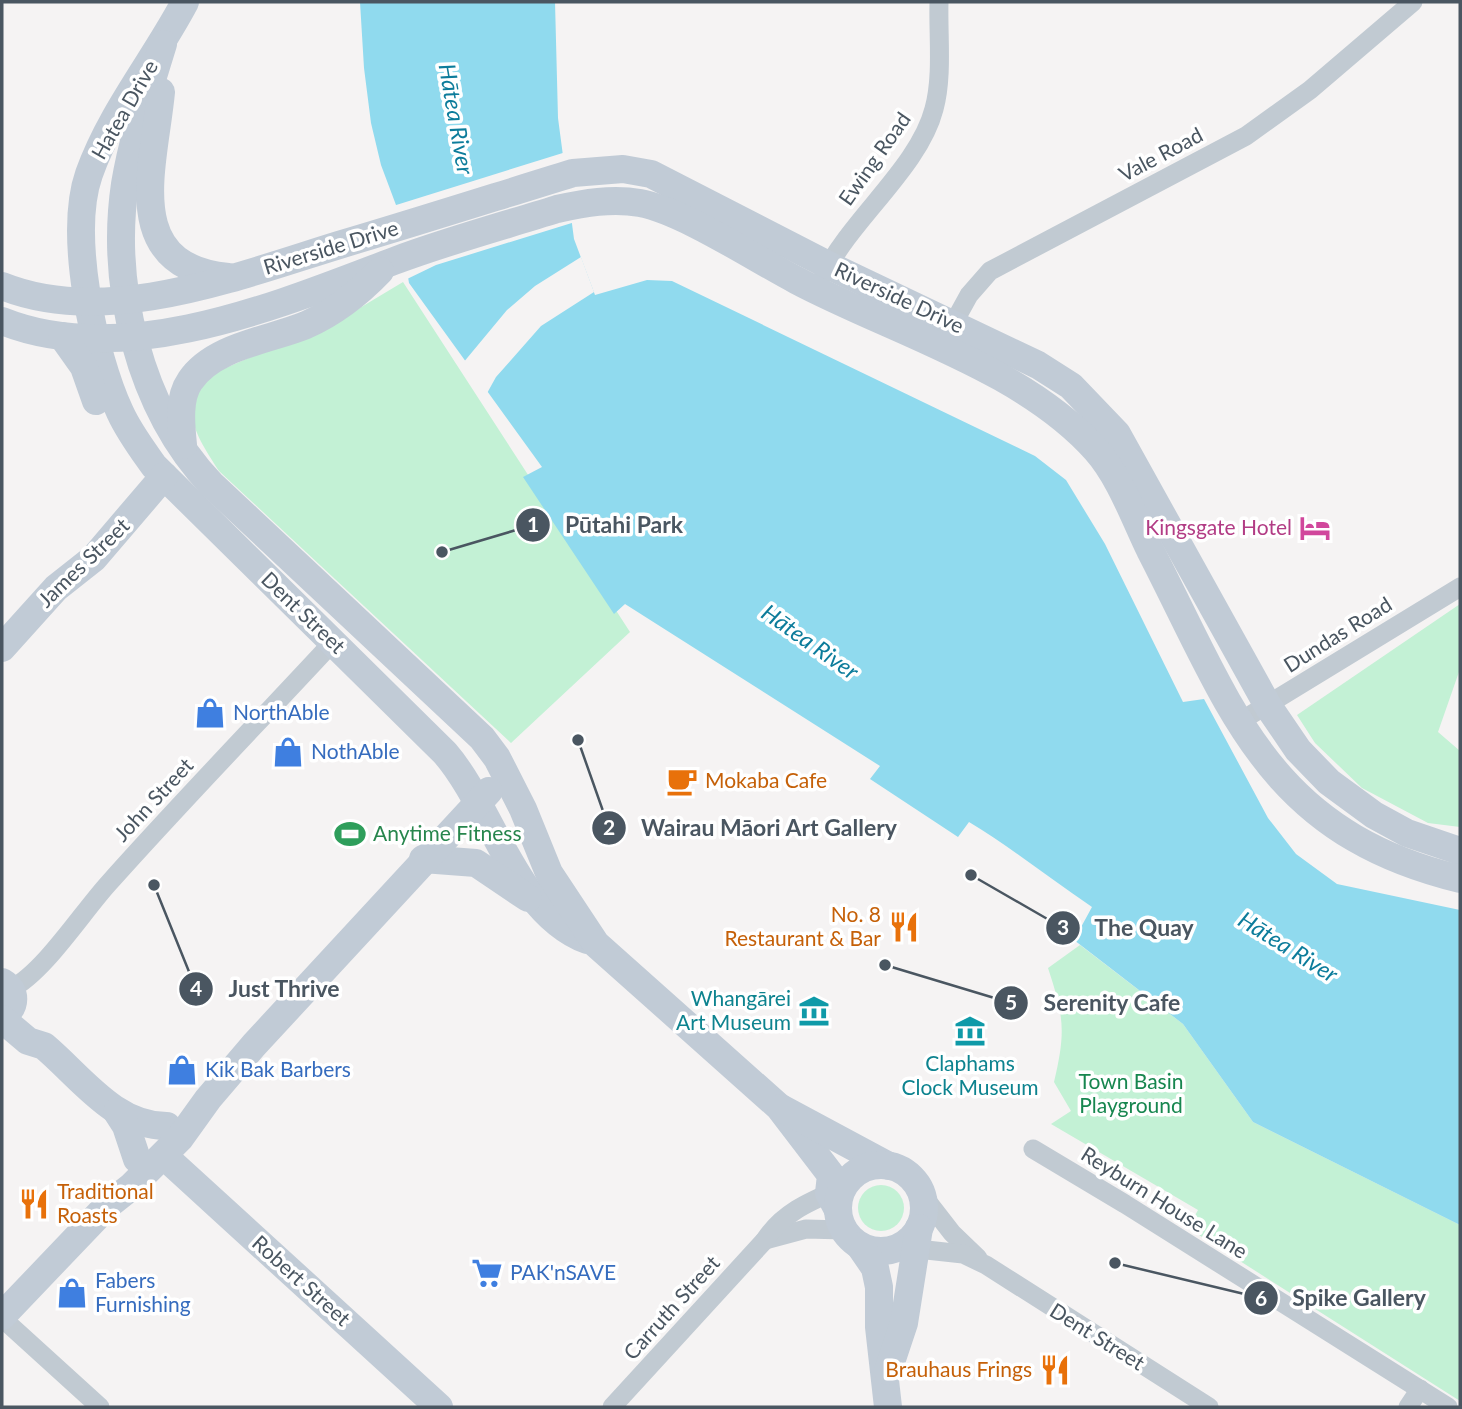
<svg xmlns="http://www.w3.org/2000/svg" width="1462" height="1409" viewBox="0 0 1462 1409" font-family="Lato,sans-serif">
	<rect width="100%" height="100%" fill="#f5f3f3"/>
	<g fill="#c3f1d5">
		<path d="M403 282 630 632 511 743 219 471C195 433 177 410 214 373L348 315Z"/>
		<polygon points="1460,604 1460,669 1438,732 1460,751 1460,827 1428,823 1362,788 1315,743 1297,715"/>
		<path d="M1080 945 1183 1024 1253 1122 1460 1225V1401L1188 1228 1198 1210 1051 1124 1071 1111 1054 1082C1066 1031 1064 1017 1048 968Z"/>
		<circle cx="881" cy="1208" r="23"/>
	</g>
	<path fill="#90daee" d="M360 2H555L558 118 574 239 595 295 647 280 672 281 1035 456 1066 480 1105 544 1183 702 1204 699 1268 818 1296 854 1337 884 1460 910V1225L1253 1122 1183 1024 1074 940 1092 907C1050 879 1012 848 969 822L958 837 870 779 880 766 625 604 614 614 523 477 542 467 409 283 396 205 381 165 371 123 364 68Z"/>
	<g fill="#f5f3f3">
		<polygon points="566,152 575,222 436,265 405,280 393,206"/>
		<polygon points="581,257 594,292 541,326 496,377 486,395 463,363 507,310 535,286"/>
	</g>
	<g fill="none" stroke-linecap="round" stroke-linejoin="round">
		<g stroke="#c1cad2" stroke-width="19">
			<path d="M824 274C852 218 919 167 934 109 943 76 938 36 939 2"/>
			<polyline points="947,335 969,295 990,271 1246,136 1310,90 1413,2"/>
			<polyline points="1239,722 1460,587"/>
			<path d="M11 989C44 972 81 914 108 884 181 802 258 723 333 642"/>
			<polyline points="1033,1149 1125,1204 1448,1407"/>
			<polyline points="921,1193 952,1233 978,1258"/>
			<polyline points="765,1240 806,1229 844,1230"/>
			<polyline points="899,1247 963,1254 986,1265 1209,1407"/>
			<polyline points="2,1318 100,1407"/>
			<path d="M612 1407 765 1240C783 1212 811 1201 841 1188"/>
			<polyline points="1408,1407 1420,1389"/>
		</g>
		<g stroke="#c1cbd6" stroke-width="28">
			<path d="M185 2C155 59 111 112 89 174 68 234 93 354 120 412 129 432 142 449 154 466L445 753C492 807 515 913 587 940"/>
			<path d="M163 44C149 90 133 136 125 184 110 285 139 408 211 484L482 738 497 758 523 809 549 873 596 944 779 1107 831 1175 829 1193 838 1210"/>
			<path d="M161 92C154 167 119 266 228 277"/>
			<path d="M2 286C106 328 238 276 339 245 417 222 495 197 573 173L623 169 651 174 828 265 1038 365 1071 386 1117 434 1268 706 1298 750 1329 782 1374 815 1407 833 1460 851"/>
			<path d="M2 321C124 370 278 305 394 261 447 241 503 226 557 209 584 203 612 198 640 203 683 211 754 258 796 280 892 331 1023 368 1096 450 1120 477 1134 517 1150 550 1232 709 1267 832 1460 879"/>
			<polyline points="62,336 84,367 96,401"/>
			<path d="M183 445C181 425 178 398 190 381 213 346 270 340 306 325 335 312 358 294 380 271"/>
			<polyline points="2,648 56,588 94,558 164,476"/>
			<polyline points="423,859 476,863 528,898"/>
			<path d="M2 982C17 991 17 1007 2 1016"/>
			<path d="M2 1019 28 1041 44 1046C81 1077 114 1126 167 1126"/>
			<polyline points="781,1108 889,1166"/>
			<polyline points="117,1112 126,1126 137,1159"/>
			<polyline points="164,1156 439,1407"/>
			<circle cx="881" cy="1208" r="43"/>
			<polyline points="860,1246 875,1268 879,1287 879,1327 888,1407"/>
			<polyline points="2,1316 108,1205 132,1186 180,1138 208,1099 254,1045 489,791"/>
			<polyline points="888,1371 904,1323 919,1228"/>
		</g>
	</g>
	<defs>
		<g id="hotel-bare" transform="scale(2.415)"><path d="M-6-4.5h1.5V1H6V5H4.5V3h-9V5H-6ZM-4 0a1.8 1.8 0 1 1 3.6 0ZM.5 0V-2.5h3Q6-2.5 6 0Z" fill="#d1479c" stroke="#fff" stroke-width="2.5" paint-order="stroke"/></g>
		<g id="shop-bare" transform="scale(2.415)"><path d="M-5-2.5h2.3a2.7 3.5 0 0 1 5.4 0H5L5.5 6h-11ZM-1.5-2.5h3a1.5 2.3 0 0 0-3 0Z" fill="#3f7fe0" stroke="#fff" stroke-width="2.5" paint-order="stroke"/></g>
		<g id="cafe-bare" transform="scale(2.415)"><path d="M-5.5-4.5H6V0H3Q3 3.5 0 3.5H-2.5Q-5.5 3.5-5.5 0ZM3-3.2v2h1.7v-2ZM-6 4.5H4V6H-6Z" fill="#e8710a" stroke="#fff" stroke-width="2.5" paint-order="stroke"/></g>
		<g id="stadium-bare" transform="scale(2.415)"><path d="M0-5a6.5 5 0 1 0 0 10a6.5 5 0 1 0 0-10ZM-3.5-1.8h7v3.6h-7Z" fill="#2e9e5b" stroke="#fff" stroke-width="2.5" paint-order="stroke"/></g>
		<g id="restaurant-bare" transform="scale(2.415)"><path d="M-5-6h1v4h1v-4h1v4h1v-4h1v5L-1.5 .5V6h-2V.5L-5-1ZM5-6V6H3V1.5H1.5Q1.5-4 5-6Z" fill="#e8710a" stroke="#fff" stroke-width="2.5" paint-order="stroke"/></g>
		<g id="museum-bare" transform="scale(2.415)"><path d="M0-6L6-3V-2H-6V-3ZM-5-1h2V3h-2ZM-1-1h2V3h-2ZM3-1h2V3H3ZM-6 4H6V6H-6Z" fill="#0f9aa8" stroke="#fff" stroke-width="2.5" paint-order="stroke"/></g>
		<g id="supermarket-bare" transform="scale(2.415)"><path d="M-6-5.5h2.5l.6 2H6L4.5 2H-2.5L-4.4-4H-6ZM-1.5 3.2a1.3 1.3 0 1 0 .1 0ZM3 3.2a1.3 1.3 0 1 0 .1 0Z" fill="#3f7fe0" stroke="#fff" stroke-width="2.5" paint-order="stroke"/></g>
	</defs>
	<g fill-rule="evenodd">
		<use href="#hotel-bare" x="1315" y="528"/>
		<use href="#shop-bare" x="210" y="713"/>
		<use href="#shop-bare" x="288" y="752"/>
		<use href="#cafe-bare" x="682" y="781"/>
		<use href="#stadium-bare" x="350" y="834"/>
		<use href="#restaurant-bare" x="904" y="927"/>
		<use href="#museum-bare" x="814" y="1011"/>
		<use href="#museum-bare" x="970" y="1031"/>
		<use href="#shop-bare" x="182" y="1070"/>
		<use href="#restaurant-bare" x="34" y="1204"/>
		<use href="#supermarket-bare" x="487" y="1273"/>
		<use href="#shop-bare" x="72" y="1293"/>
		<use href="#restaurant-bare" x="1055" y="1370"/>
	</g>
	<g text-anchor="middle" stroke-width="7" stroke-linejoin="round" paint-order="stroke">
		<g font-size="21" fill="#4a5661" stroke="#fff">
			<text transform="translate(125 110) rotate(-60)" y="7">Hatea Drive</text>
			<text transform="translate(1161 155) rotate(-28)" y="7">Vale Road</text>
			<text transform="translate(875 159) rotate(-55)" y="7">Ewing Road</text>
			<text transform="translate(331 248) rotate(-17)" y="7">Riverside Drive</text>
			<text transform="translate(899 298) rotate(25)" y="7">Riverside Drive</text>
			<text transform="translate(84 563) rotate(-44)" y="7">James Street</text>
			<text transform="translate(303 613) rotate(44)" y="7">Dent Street</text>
			<text transform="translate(1338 635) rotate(-32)" y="7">Dundas Road</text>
			<text transform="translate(154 800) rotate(-47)" y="7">John Street</text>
			<text transform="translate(1164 1203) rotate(32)" y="7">Reyburn House Lane</text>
			<text transform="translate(301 1281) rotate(42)" y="7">Robert Street</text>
			<text transform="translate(672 1308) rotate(-48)" y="7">Carruth Street</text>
			<text transform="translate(1097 1337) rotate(32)" y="7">Dent Street</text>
		</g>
		<g font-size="21" fill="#b23c85" stroke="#fff" text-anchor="end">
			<text x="1292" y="535">Kingsgate Hotel</text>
		</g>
		<g font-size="21" fill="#366cbe" stroke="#fff" text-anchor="start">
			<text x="233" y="720">NorthAble</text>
			<text x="311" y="759">NothAble</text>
			<text x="205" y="1077">Kik Bak Barbers</text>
			<text x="510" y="1280">PAK'nSAVE</text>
			<text x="95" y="1288">Fabers<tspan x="95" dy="24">Furnishing</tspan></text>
		</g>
		<g font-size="21" fill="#c56008" stroke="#fff" text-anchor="start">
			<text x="705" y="788">Mokaba Cafe</text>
			<text x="881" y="922" text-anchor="end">No. 8<tspan x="881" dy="24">Restaurant &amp; Bar</tspan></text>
			<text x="57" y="1199">Traditional<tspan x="57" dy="24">Roasts</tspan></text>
			<text x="1032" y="1377" text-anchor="end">Brauhaus Frings</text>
		</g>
		<g font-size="21" fill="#27864d" stroke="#fff" text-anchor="start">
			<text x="373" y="841">Anytime Fitness</text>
		</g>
		<g font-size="21" fill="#0d838f" stroke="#fff" text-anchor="end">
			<text x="791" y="1006">Whangārei<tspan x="791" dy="24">Art Museum</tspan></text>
			<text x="970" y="1071" text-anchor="middle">Claphams<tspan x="970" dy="24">Clock Museum</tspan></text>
		</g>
		<g font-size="21" fill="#17864f" stroke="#fff">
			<text x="1131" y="1089">Town Basin<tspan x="1131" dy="24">Playground</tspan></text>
		</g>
		<g font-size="23" font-style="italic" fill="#0c7c9b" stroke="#fff">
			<text transform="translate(456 119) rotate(80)" y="8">Hātea River</text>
			<text transform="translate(810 642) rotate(35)" y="8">Hātea River</text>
			<text transform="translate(1288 947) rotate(32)" y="8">Hātea River</text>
		</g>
	</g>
	<path fill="none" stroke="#4a5661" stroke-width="2.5" d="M442 552L533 525M578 740L609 828M971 875L1063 928M154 885L196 989M885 965L1011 1003M1115 1263L1261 1298"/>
	<g fill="#4a5661" stroke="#fff" stroke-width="2.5">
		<circle cx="442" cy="552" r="7"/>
		<circle cx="578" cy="740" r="7"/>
		<circle cx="971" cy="875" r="7"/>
		<circle cx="154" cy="885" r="7"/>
		<circle cx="885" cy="965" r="7"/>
		<circle cx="1115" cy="1263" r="7"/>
		<circle cx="533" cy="525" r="18"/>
		<circle cx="609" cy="828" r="18"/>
		<circle cx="1063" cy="928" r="18"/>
		<circle cx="196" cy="989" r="18"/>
		<circle cx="1011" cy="1003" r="18"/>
		<circle cx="1261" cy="1298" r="18"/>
	</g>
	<g font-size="21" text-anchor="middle" font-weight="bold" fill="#fff">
		<text x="533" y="532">1</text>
		<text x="609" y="835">2</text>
		<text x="1063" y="935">3</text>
		<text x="196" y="996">4</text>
		<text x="1011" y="1010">5</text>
		<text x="1261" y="1306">6</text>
	</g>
	<g font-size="23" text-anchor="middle" font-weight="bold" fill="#4a5661" stroke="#fff" stroke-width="7" stroke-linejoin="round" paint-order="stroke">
		<text x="624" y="533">Pūtahi Park</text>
		<text x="769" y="836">Wairau Māori Art Gallery</text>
		<text x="1144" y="936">The Quay</text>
		<text x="284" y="997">Just Thrive</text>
		<text x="1112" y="1011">Serenity Cafe</text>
		<text x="1359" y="1306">Spike Gallery</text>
	</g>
	<rect width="1462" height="1409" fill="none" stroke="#4a5661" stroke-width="7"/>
</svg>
